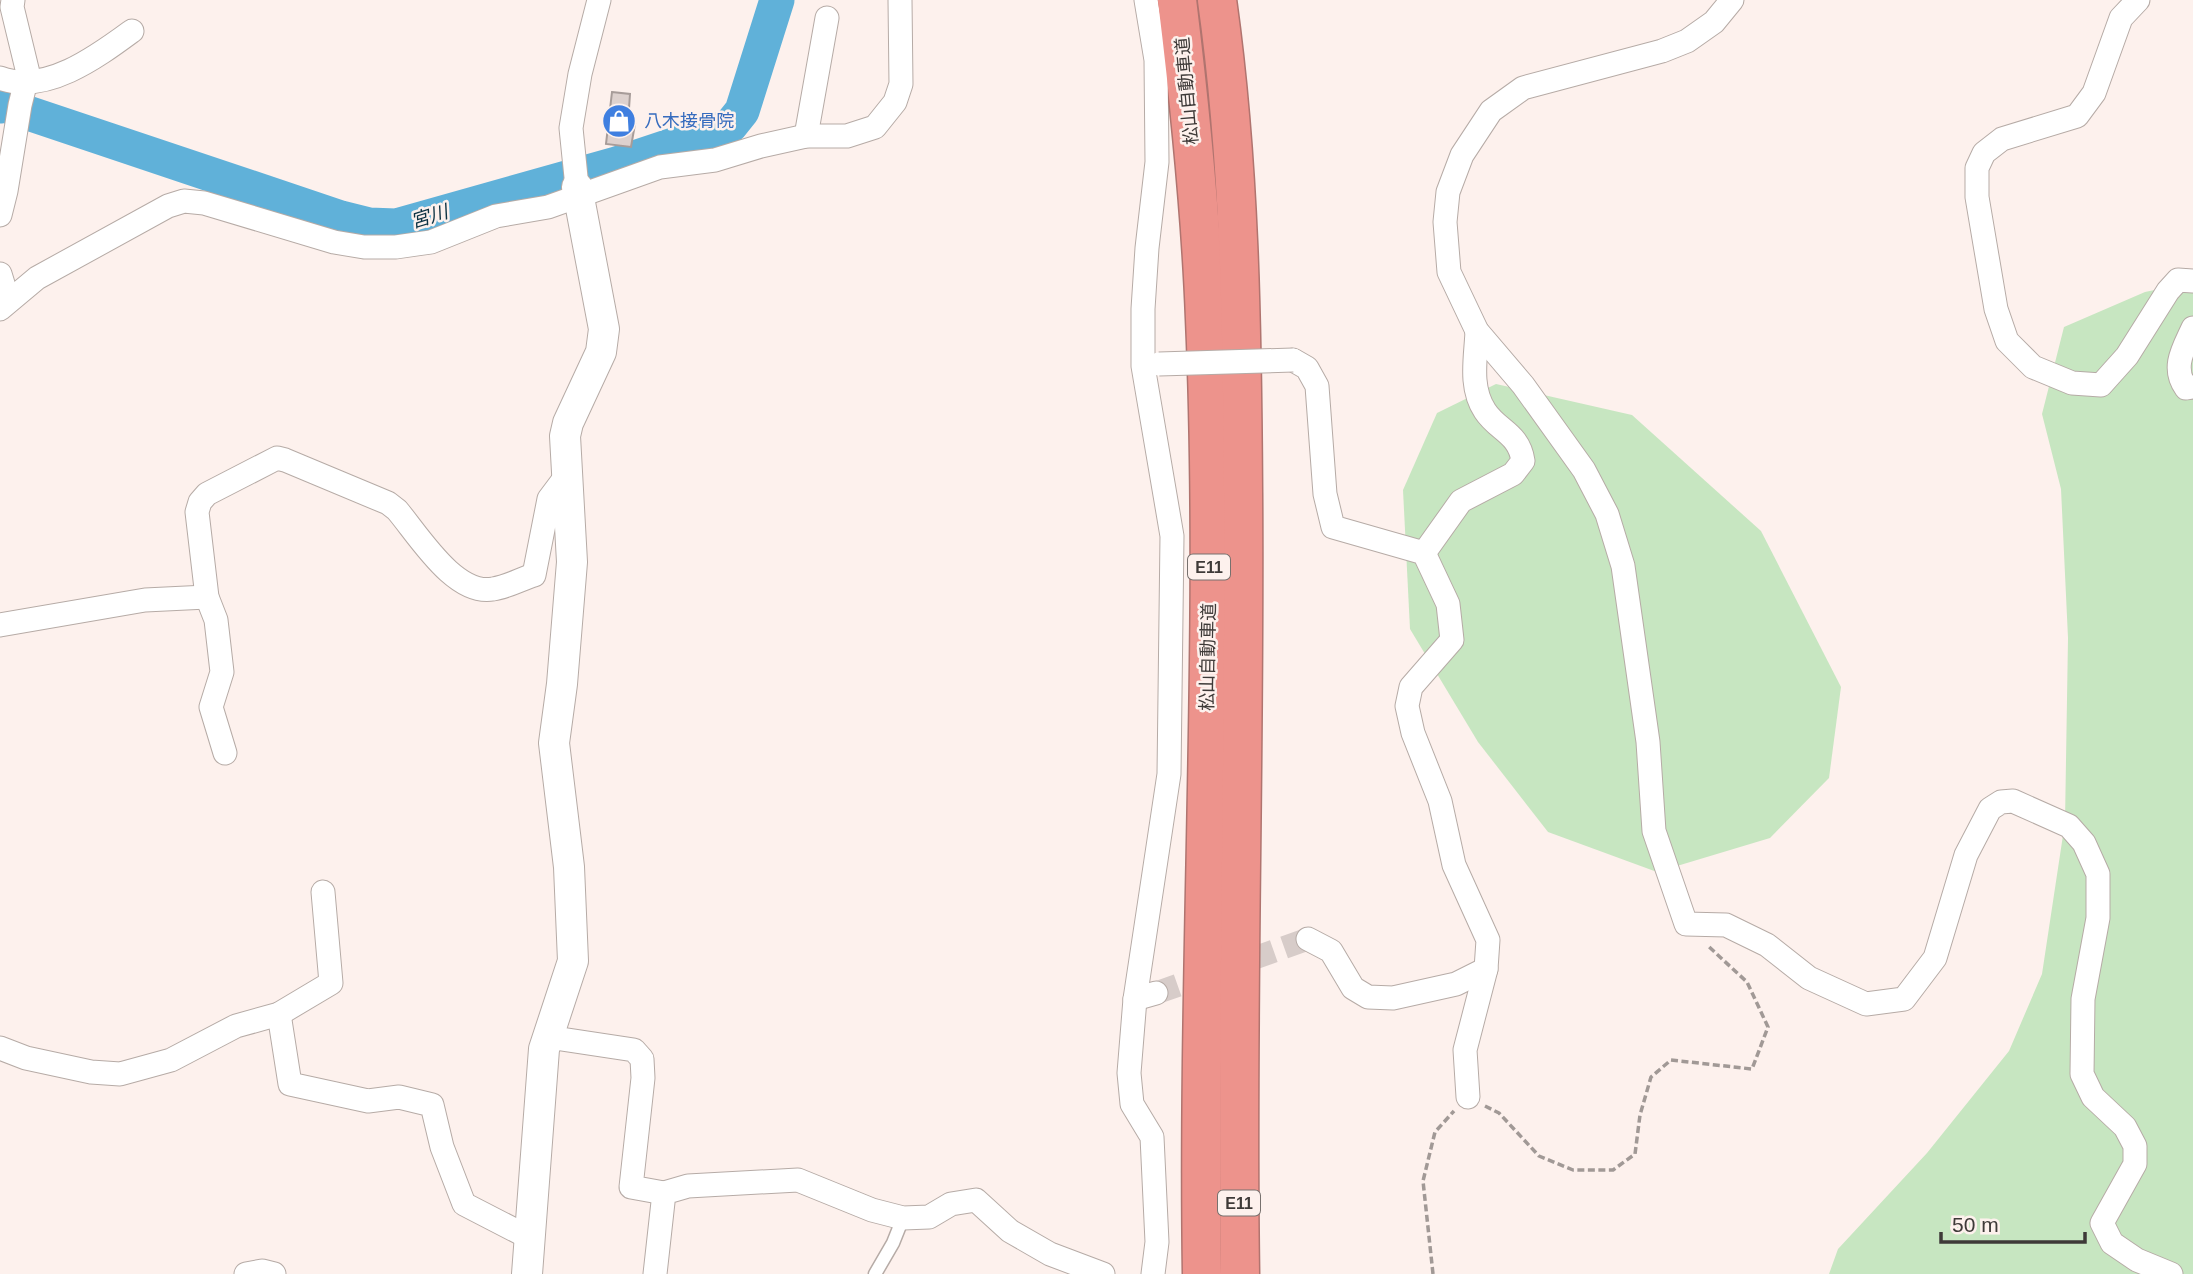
<svg xmlns="http://www.w3.org/2000/svg" width="2193" height="1274" viewBox="0 0 2193 1274" font-family="Helvetica,'Noto Sans JP',sans-serif">
	<rect width="100%" height="100%" fill="#fdf1ed"/>
	<g fill="#c7e6c1">
		<polygon points="2193,282 2193,1274 1829,1274 1838,1249 1927,1153 2009,1051 2042,974 2065,822 2068,638 2061,489 2042,414 2064,327 2145,292"/>
		<polygon points="1496,384 1632,415 1761,531 1841,687 1829,778 1770,838 1657,872 1548,832 1478,742 1410,629 1403,490 1437,413"/>
	</g>
	<g fill="none" stroke-linecap="round" stroke-linejoin="round">
		<polyline stroke="#60b1d9" stroke-width="35" points="0,106 4,105 341,218 369,225 396,226 616,164 730,126 742,111 777,0"/>
	</g>
	<polygon fill="#ddd1ce" stroke="#a79c99" stroke-width="2" points="612,92 630,94 628,123 635,124 631,147 606,144"/>
	<g fill="none" stroke-linecap="round" stroke-linejoin="round">
		<polyline stroke="#d7ccc9" stroke-width="23" stroke-dasharray="23 11" stroke-linecap="butt" points="1156,993 1308,939"/>
		<g stroke="#b6aba6" stroke-width="15">
			<polyline id="service" points="875,1274 893,1243 903,1218"/>
		</g>
		<g stroke="#b6aba6" stroke-width="25">
			<g id="minor">
				<polyline points="1146,0 1156,60 1157,162 1147,248 1143,309 1143,366 1172,536 1169,774 1135,999 1129,1073 1132,1104 1152,1137 1157,1242 1153,1274"/>
				<polyline points="1732,0 1714,22 1687,41 1662,51 1523,88 1491,111 1462,155 1448,192 1445,222 1449,272 1477,331 1523,385 1584,470 1607,514 1623,566 1648,742 1654,831 1686,924 1726,925 1767,945 1809,978 1866,1004 1904,999 1935,958 1966,855 1990,809 2001,802 2013,801 2069,826 2084,843 2098,874 2098,918 2083,999 2082,1074 2093,1097 2125,1127 2135,1146 2135,1164 2102,1223 2112,1243 2137,1260 2171,1274"/>
				<polyline points="2138,0 2121,18 2094,93 2077,116 2002,139 1984,153 1977,168 1977,197 1996,309 2007,341 2033,367 2072,383 2101,385 2127,356 2168,291 2178,280 2193,281"/>
				<path d="M0 78C46 95 98 56 132 31"/>
				<polyline points="806,136 827,18"/>
				<polyline points="577,187 571,128 580,74 599,0"/>
				<polyline points="0,215 6,191 20,105 28,73 12,7 13,0"/>
				<polyline points="0,274 8,300"/>
				<polyline points="0,309 37,278 168,206 184,201 204,203 334,242 364,247 396,247 431,242 496,216 548,207 660,167 715,160 761,146 806,136 847,136 875,127 895,102 901,84 900,0"/>
				<path d="M2193 328C2184 348 2171 367 2186 388L2193 387"/>
				<polyline points="1293,360 1307,368 1317,386 1325,494 1333,527 1424,553 1448,604 1452,640 1411,687 1407,706 1413,733 1440,801 1454,865 1488,940 1486,969 1465,1050 1468,1097"/>
				<path d="M1424 553 1461 501 1513 474 1523 461C1519 433 1498 431 1485 411 1469 387 1476 357 1477 331"/>
				<polyline points="0,625 145,600 207,597"/>
				<path d="M225 753 211 707 222 672 216 620 207 597 197 512 200 502 207 494 277 458 285 460 388 503 397 510C419 536 455 596 493 589 507 587 521 579 534 575L549 499 567 475"/>
				<polyline points="1308,939 1331,951 1353,988 1368,997 1393,998 1456,984 1486,969"/>
				<polyline points="1135,999 1156,993"/>
				<polyline points="279,1014 290,1084 368,1101 399,1097 432,1105 442,1147 464,1204 530,1238"/>
				<polyline points="548,1037 634,1050 642,1059 643,1078 631,1187 664,1193"/>
				<polyline points="0,1048 26,1058 91,1072 120,1074 171,1060 236,1026 279,1014 331,983 323,892"/>
				<polyline points="246,1274 262,1271 274,1274"/>
				<polyline points="655,1274 664,1193 688,1186 798,1180 872,1210 903,1218 929,1217 951,1204 976,1200 1010,1231 1050,1254 1103,1274"/>
			</g>
		</g>
		<g stroke="#b6aba6" stroke-width="32">
			<polyline id="tertiary" points="527,1274 544,1049 573,961 569,867 554,743 562,684 572,562 565,436 568,423 601,352 604,329 577,187"/>
		</g>
		<g stroke="#b0746f" stroke-width="41">
			<g id="motorway">
				<path d="M1177 0C1190 106 1201 213 1205 319 1219 637 1197 956 1202 1274"/>
				<path d="M1217 0C1240 163 1242 328 1243 492 1245 753 1236 1013 1240 1274"/>
			</g>
		</g>
		<g stroke="#a19996" stroke-width="3.5" stroke-dasharray="7 3.5" stroke-linecap="butt">
			<polyline points="1485,1106 1499,1113 1539,1156 1573,1170 1613,1170 1635,1154 1640,1115 1651,1077 1671,1060 1752,1069 1768,1027 1747,982 1707,945"/>
			<polyline points="1433,1274 1423,1181 1435,1132 1454,1111"/>
		</g>
		<use href="#service" stroke="#fff" stroke-width="12"/>
		<use href="#minor" stroke="#fff" stroke-width="23"/>
		<use href="#tertiary" stroke="#fff" stroke-width="30"/>
		<use href="#motorway" stroke="#ed938c" stroke-width="38"/>
		<g stroke="#b6aba6" stroke-width="25" stroke-linecap="butt">
			<polyline id="minor-bridge" points="1159,364 1293,360"/>
		</g>
		<use href="#minor-bridge" stroke="#fff" stroke-width="23"/>
	</g>
	<defs>
		<g id="shop-disc" transform="scale(1.75)"><circle r="9.5" fill="#3f7fe0" stroke="#fdf1ed"/><path d="M-5-2.5h2.3a2.7 3.5 0 0 1 5.4 0H5L5.5 6h-11ZM-1.5-2.5h3a1.5 2.3 0 0 0-3 0Z" fill="#fff"/></g>
	</defs>
	<g fill-rule="evenodd">
		<use href="#shop-disc" x="619" y="121"/>
	</g>
	<g text-anchor="middle" stroke-width="5" stroke-linejoin="round" paint-order="stroke">
		<g fill="#fdf1ed" stroke="#77716e" stroke-width="2">
			<rect x="1188" y="554.5" width="42" height="25" rx="5"/>
			<rect x="1218" y="1190.5" width="42" height="25" rx="5"/>
		</g>
		<g font-size="16" font-weight="bold" fill="#3e3a38">
			<text x="1209" y="573">E11</text>
			<text x="1239" y="1209">E11</text>
		</g>
		<g font-size="18" fill="#3e3a38" stroke="#fdf1ed">
			<text transform="translate(1187 91) rotate(-95)" y="6">松山自動車道</text>
			<text transform="translate(1208 657) rotate(-89)" y="6">松山自動車道</text>
		</g>
		<g font-size="18" fill="#366cbe" stroke="#fdf1ed" text-anchor="start">
			<text x="644" y="127">八木接骨院</text>
		</g>
		<g font-size="19" font-style="italic" fill="#0d3344" stroke="#fdf1ed">
			<text transform="translate(429 216) rotate(-17)" y="7">宮川</text>
		</g>
	</g>
	<path d="M1941 1232v10h144v-10" fill="none" stroke="#3e3a38" stroke-width="3.5"/>
	<text x="1952" y="1232" font-size="21" fill="#3e3a38" stroke="#fdf1ed" stroke-width="5" paint-order="stroke">50 m</text>
</svg>
